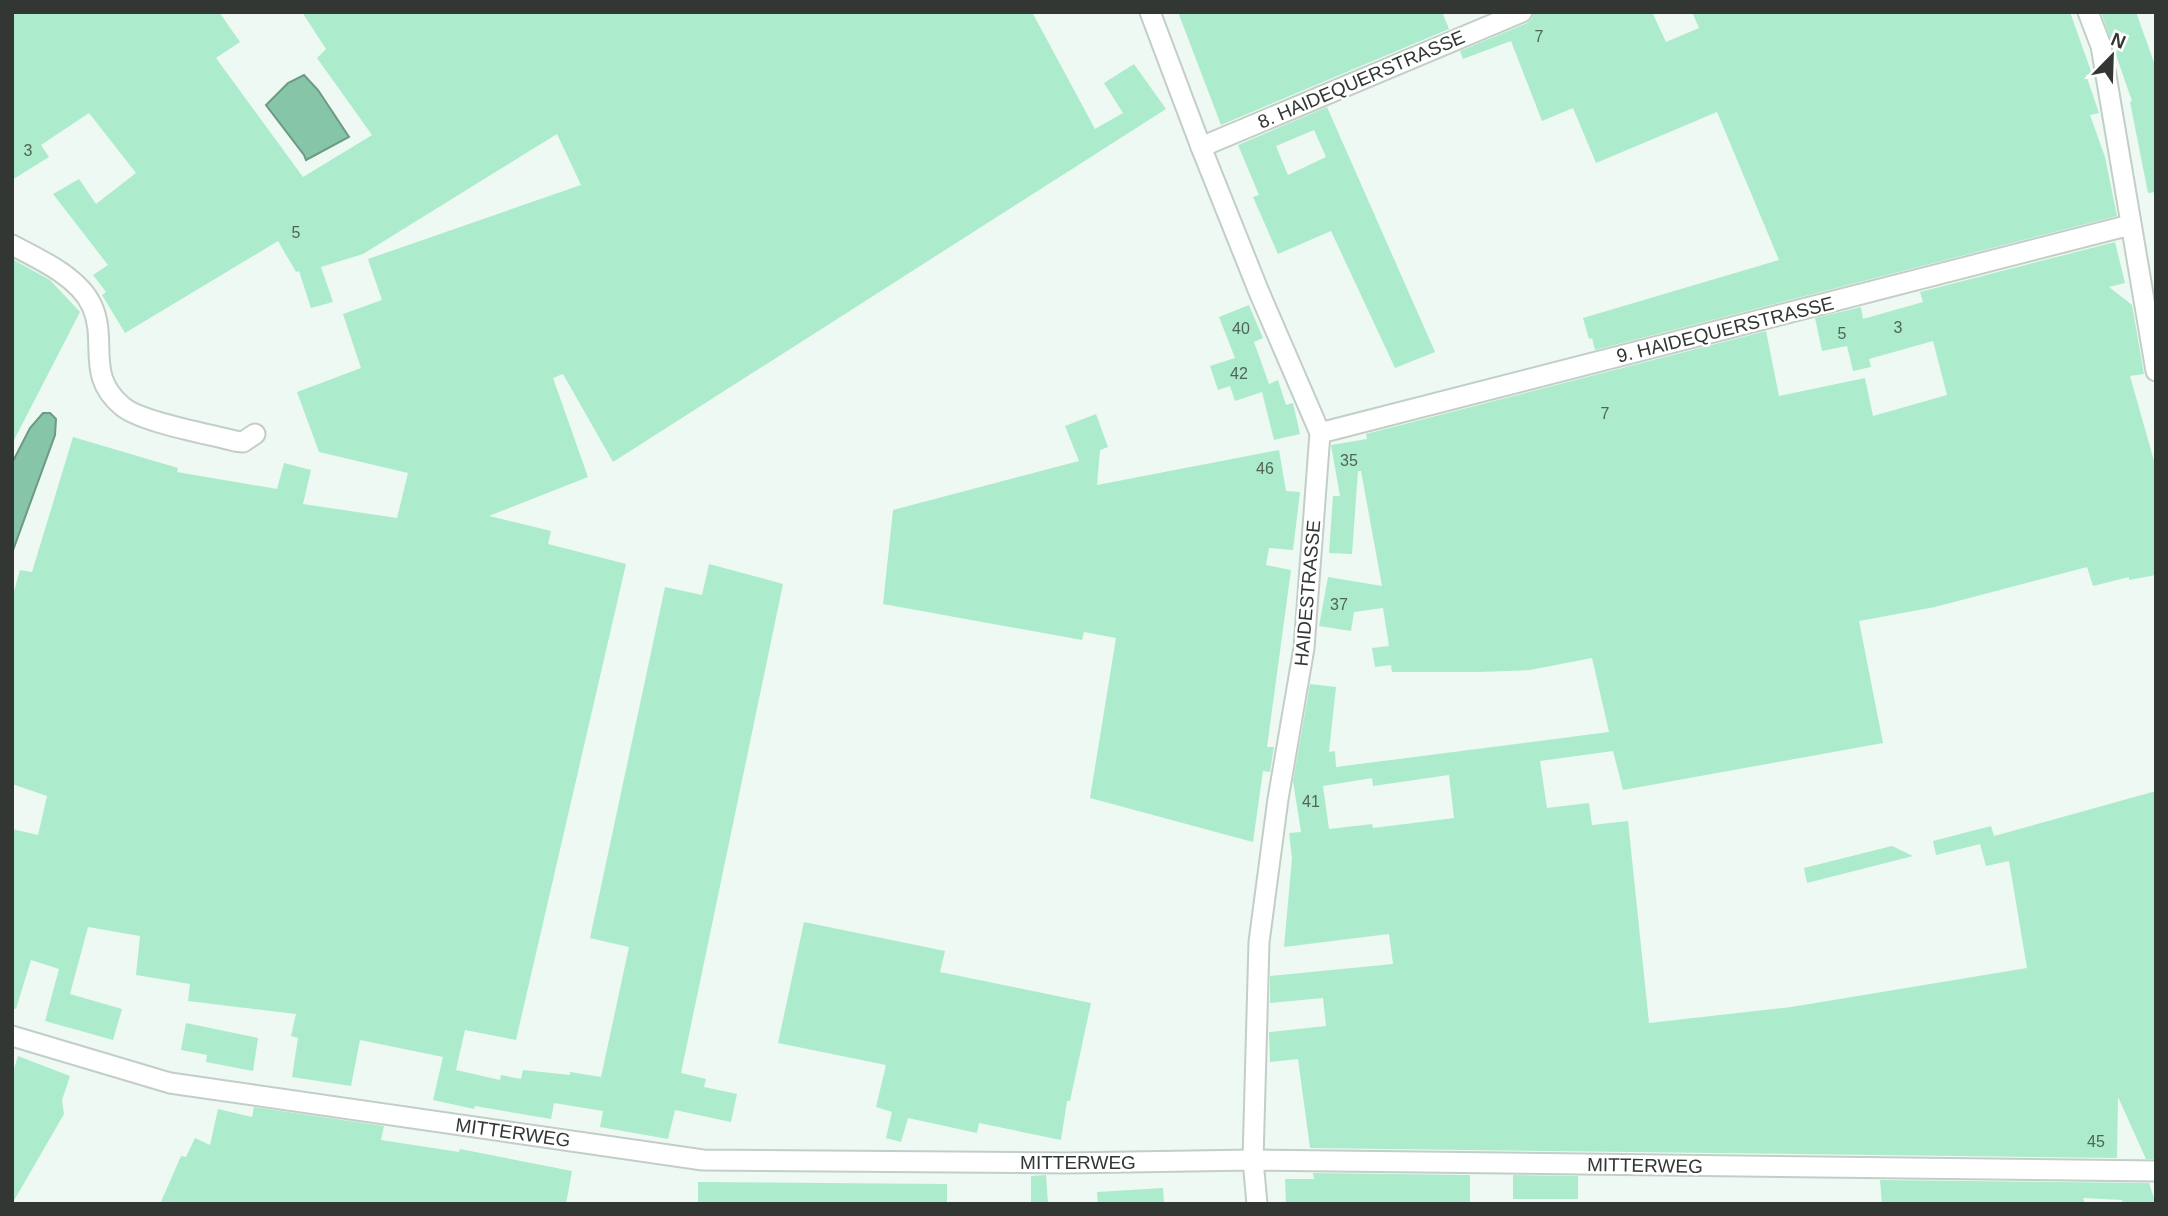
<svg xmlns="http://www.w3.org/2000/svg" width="2168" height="1216" viewBox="0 0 2168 1216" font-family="Helvetica,sans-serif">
	<rect width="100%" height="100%" fill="#edf9f2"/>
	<g fill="#86c5a7" stroke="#6d9a84" stroke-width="2">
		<polygon points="304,75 318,90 349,137 306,160 304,155 266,105 288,83"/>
		<polygon points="43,413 50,413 56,419 55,435 12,553 12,463 30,428"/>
	</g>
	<g fill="#aceccd" fill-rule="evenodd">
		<polygon points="12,12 219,12 240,42 216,58 303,177 372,135 317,58 326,49 302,12 1032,12 1095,129 1123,113 1104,83 1134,64 1166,109 613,462 563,374 553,378 588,477 489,516 551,531 548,544 626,564 516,1040 465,1030 456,1070 500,1080 501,1075 521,1079 523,1070 570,1075 570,1072 601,1077 629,947 590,938 665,587 702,595 709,564 783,584 681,1073 706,1079 704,1087 737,1094 731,1122 675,1110 668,1139 600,1127 603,1111 554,1103 551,1119 475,1106 474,1109 433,1100 443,1057 360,1040 351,1086 292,1077 298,1038 291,1036 296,1014 188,1001 190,984 136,975 140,936 88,927 70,994 122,1009 113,1040 45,1021 59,969 31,960 16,1009 12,1008 12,829 38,835 47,796 12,784 12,598 20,570 32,572 73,437 178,468 177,472 277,489 284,463 311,470 303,504 397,518 408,473 319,452 297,392 361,368 343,314 382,300 368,259 581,185 557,134 363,254 321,267 333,302 311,308 299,271 296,272 278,241 125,333 102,295 106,292 93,275 108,265 53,194 79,179 96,204 136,173 89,113 41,145 49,157 12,180"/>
		<polygon points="1178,12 1442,12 1449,29 1221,125"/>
		<polygon points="1534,12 1652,12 1666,42 1699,28 1692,12 2070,12 2092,74 2086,75 2099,113 2090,115 2105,157 2117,216 1595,350 1592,338 1589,339 1583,318 1779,260 1717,112 1596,163 1573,108 1542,121 1511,41 1463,59 1460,51 1527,23 1532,19"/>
		<polygon points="2101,12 2136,12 2156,68 2156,192 2148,193 2130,102 2132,101"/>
		<path d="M1327 107 1435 352 1395 368 1331 231 1278 254 1253 197 1259 195 1238 145ZM1314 130 1326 157 1288 175 1276 146Z"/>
		<path d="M2115 242 2125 283 2109 287 2132 305 2144 374 2130 376 2156 468V575L2129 580V577L2093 586 2087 567 1935 607 1859 621 1883 743 1623 790 1613 751 1540 761 1547 808 1589 803 1592 825 1628 821 1649 1023 1791 1007 2027 968 2009 861 1986 866 1980 844 1936 855 1933 841 1991 826 1994 836 2156 791V1159H2146L2118 1097 2117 1158 1310 1148 1298 1059 1270 1062 1269 1032 1326 1026 1323 998 1270 1003V976L1393 964 1389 934 1284 947 1292 858 1289 833 1301 832 1293 781 1310 684 1336 687 1329 752 1335 751 1336 767 1609 732 1592 658 1530 670 1480 672H1392L1391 665 1375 667 1372 648 1389 646 1383 608 1354 612 1351 631 1319 626 1328 577 1382 586 1361 471H1358L1352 554 1329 553 1333 496H1340L1331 445 1367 439 1366 434 1766 331 1779 396 1865 378 1873 416 1947 395 1933 341 1869 359 1871 367 1853 371 1847 346 1822 351 1815 318 1861 307 1863 319 1923 302 1920 292ZM1449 775 1454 818 1373 828 1372 824 1329 829 1323 786 1372 778 1373 786Z"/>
		<polygon points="12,259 50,280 80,312 12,444"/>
		<polygon points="1249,305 1263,338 1254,342 1269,384 1278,380 1286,405 1293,403 1300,434 1274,440 1262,392 1235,401 1230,386 1218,390 1210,366 1235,358 1219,317"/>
		<polygon points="1096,414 1108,447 1100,450 1097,485 1279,450 1286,491 1300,492 1293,550 1269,548 1266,565 1291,570 1267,747 1274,747 1270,772 1263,771 1253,842 1090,798 1116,638 1084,632 1082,640 883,604 893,510 1079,461 1065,426"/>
		<polygon points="1892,846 1913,856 1807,883 1804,868"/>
		<polygon points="804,922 945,951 940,972 1091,1003 1070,1101 1067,1101 1061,1140 979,1123 977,1133 908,1118 901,1142 886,1138 892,1112 876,1107 886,1065 778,1043"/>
		<polygon points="186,1023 258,1038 253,1071 206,1062 207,1055 181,1050"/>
		<polygon points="18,1056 70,1076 62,1100 64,1114 12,1204 12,1075"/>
		<polygon points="254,1107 384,1126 381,1140 459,1152 460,1149 572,1171 566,1204 160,1204 181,1156 186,1157 195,1138 210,1145 218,1109 252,1117"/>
		<polygon points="1313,1173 1470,1175 1470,1204 1286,1204 1285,1179 1314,1179"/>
		<polygon points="1046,1175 1048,1204 1031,1204 1031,1176"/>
		<polygon points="1513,1175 1578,1176 1578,1199 1513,1199"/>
		<polygon points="1880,1180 2149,1183 2156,1204 2123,1204 2122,1200 2083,1198 2085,1204 1882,1204"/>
		<polygon points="698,1182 947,1184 947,1204 698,1204"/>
		<polygon points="1163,1188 1164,1204 1098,1204 1097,1192"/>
	</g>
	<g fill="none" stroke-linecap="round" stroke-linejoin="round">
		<g stroke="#c2cec7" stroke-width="23">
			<g id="street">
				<polyline points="1150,12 1201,147 1259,292 1320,433 1304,648 1278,799 1259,942 1253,1160 1257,1204"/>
				<polyline points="2088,12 2101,46 2156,371"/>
				<polyline points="1201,147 1522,12"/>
				<path d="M12 245C39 259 79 277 92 306 108 342 85 375 122 406 140 422 209 434 235 441L243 442 255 434"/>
				<polyline points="1320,433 2130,225"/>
				<polyline points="12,1036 170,1083 703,1160 1066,1163 1253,1160 2156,1171"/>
			</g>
		</g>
		<use href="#street" stroke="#fff" stroke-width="19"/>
	</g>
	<g text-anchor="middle" stroke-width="5" stroke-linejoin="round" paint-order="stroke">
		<g font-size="16" fill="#50645a">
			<text x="1539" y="42">7</text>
			<text x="28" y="156">3</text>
			<text x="296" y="238">5</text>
			<text x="1898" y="333">3</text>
			<text x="1241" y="334">40</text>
			<text x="1842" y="339">5</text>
			<text x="1239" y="379">42</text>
			<text x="1605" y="419">7</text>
			<text x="1349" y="466">35</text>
			<text x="1265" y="474">46</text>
			<text x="1339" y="610">37</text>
			<text x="1311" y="807">41</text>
			<text x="2096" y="1147">45</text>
		</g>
		<g font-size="19" fill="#323734" stroke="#fff">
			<text transform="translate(1361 79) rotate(-23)" y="7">8. HAIDEQUERSTRASSE</text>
			<text transform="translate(1725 329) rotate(-14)" y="7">9. HAIDEQUERSTRASSE</text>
			<text transform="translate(1307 593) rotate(-85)" y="7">HAIDESTRASSE</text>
			<text transform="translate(513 1132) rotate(8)" y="7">MITTERWEG</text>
			<text x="1078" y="1169">MITTERWEG</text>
			<text transform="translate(1645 1165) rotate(1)" y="7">MITTERWEG</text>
		</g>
	</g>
	<rect width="2168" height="1216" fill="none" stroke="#323734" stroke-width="28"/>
	<g transform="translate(2112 56) rotate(23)" stroke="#ffffff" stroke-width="5" paint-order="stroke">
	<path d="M0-5L12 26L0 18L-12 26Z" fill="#323734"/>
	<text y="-10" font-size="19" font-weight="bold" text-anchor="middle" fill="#323734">N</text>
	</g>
</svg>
